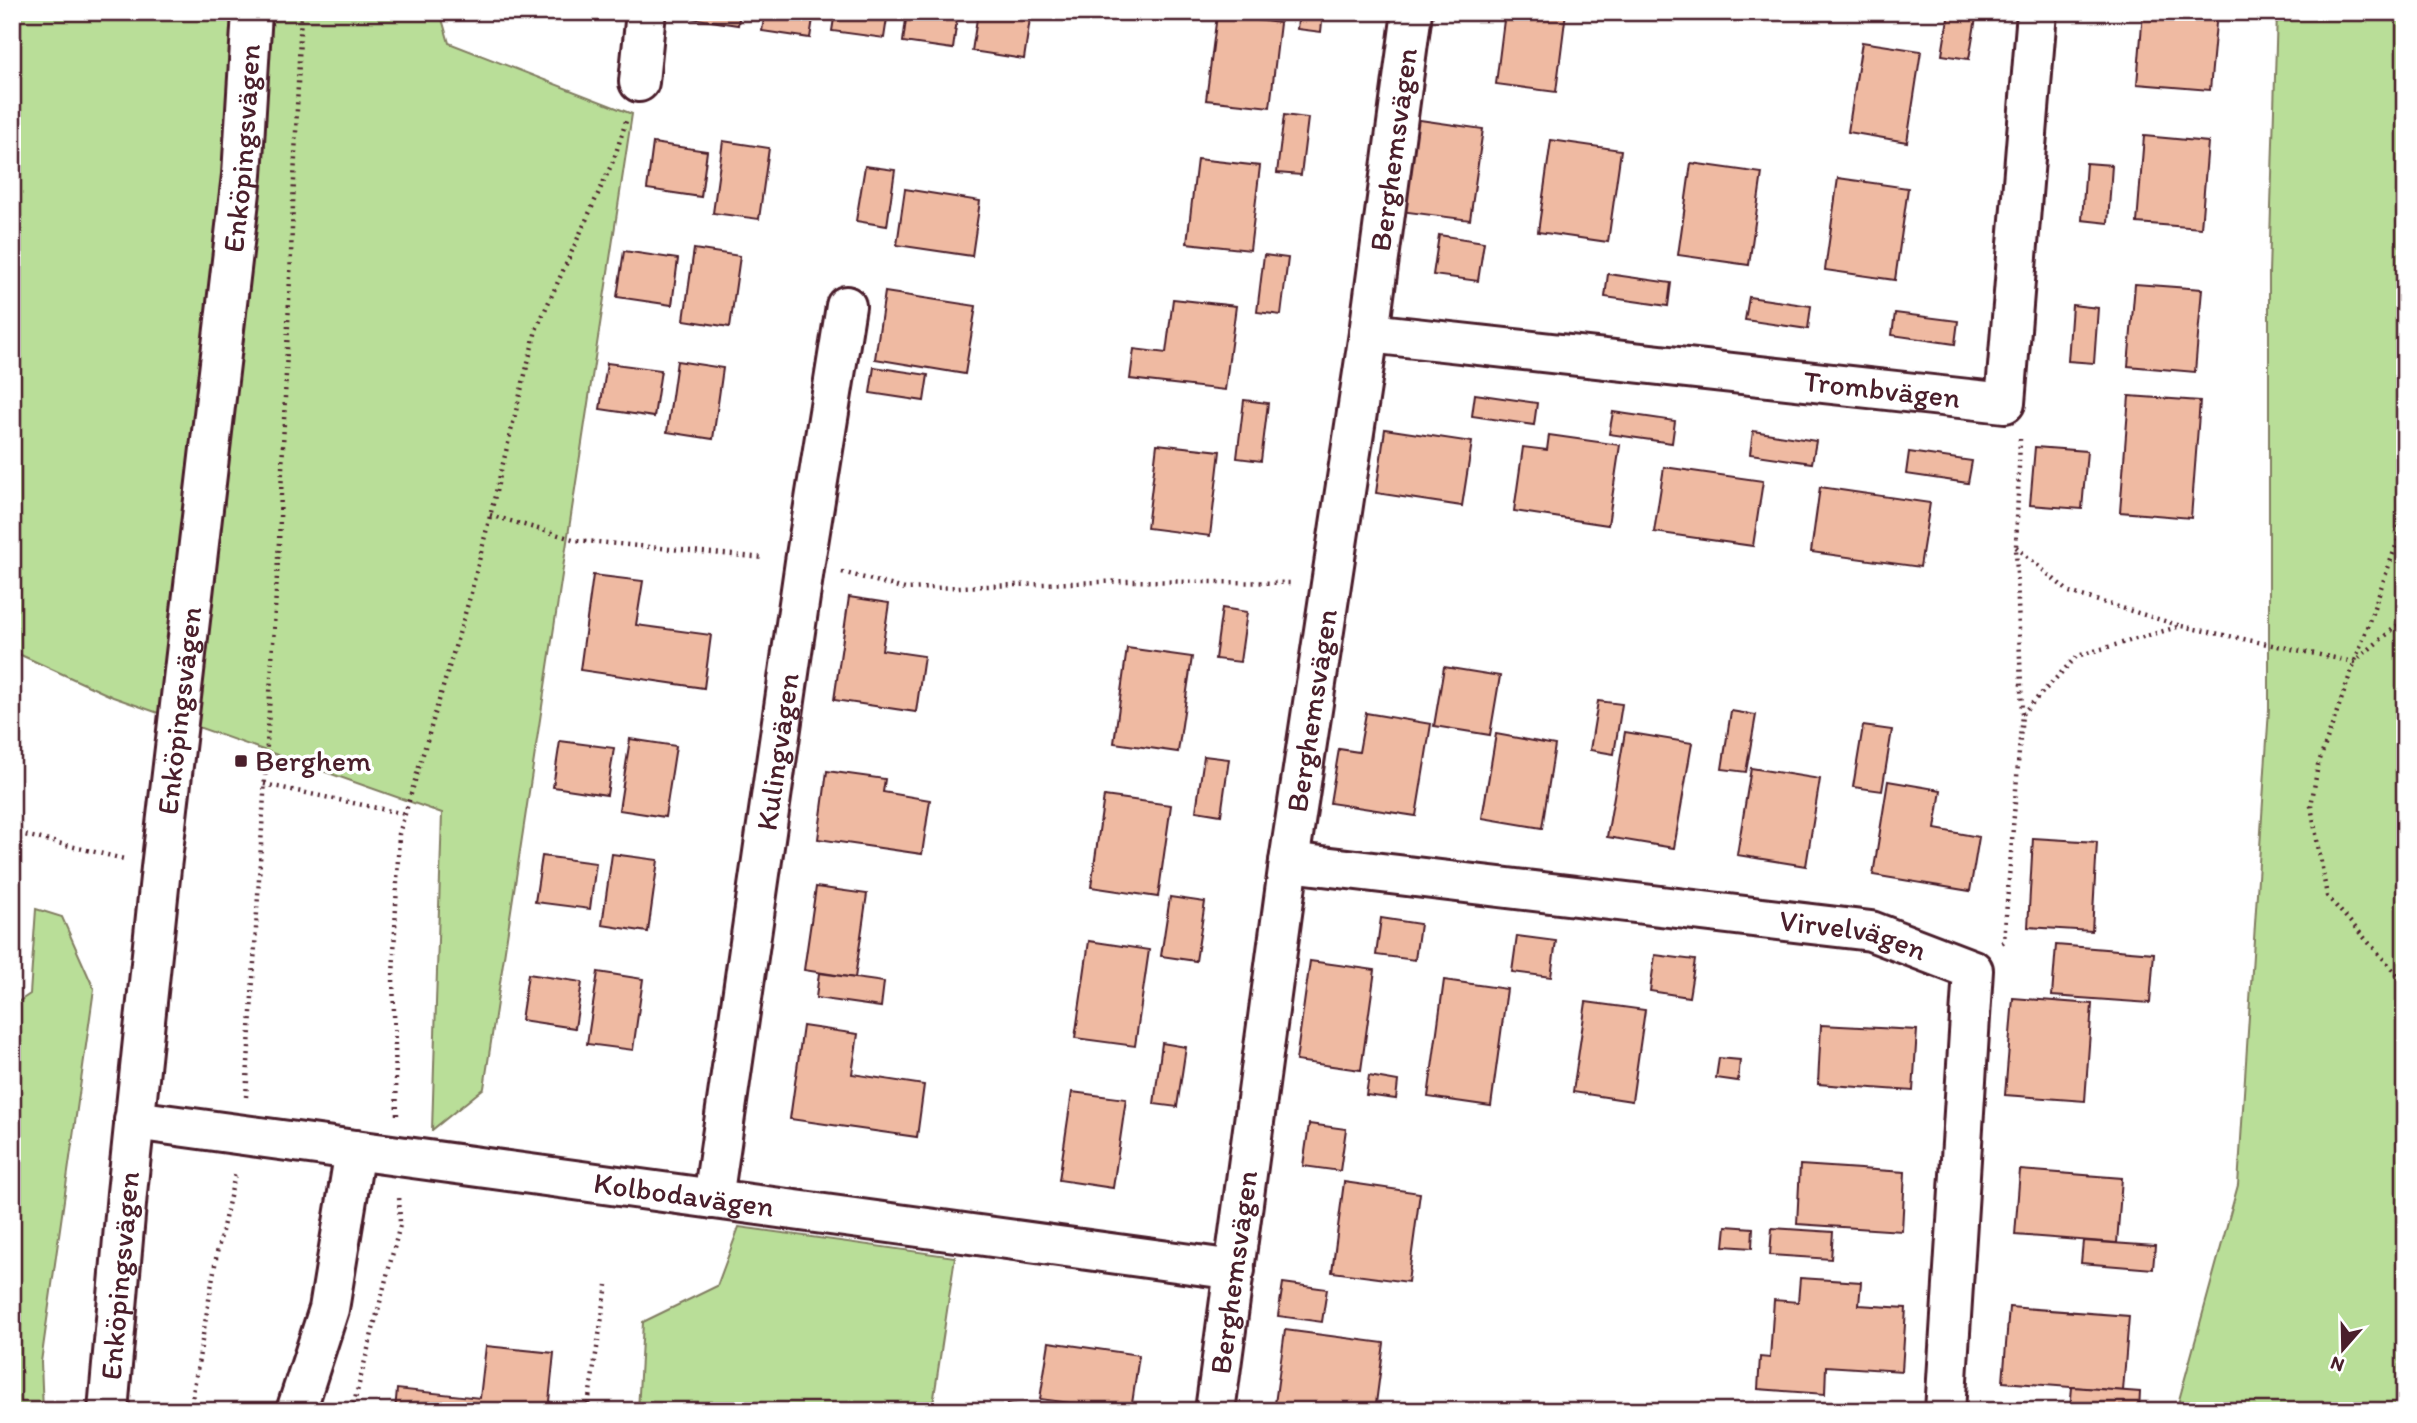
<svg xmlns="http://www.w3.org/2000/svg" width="2417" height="1423" viewBox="0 0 2417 1423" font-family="Itim,sans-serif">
	<rect width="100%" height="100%" fill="#fff"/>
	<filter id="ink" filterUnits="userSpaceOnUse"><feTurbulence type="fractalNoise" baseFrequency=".0143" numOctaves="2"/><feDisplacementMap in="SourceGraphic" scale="14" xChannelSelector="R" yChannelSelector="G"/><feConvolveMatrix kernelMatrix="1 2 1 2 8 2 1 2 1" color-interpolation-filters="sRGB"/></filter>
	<g filter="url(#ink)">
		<g fill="#b9de98" stroke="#827e62" stroke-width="2">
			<polygon points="12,12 440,12 449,43 632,114 484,1088 432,1130 442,813 113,697 12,651"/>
			<polygon points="2277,12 2405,12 2405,1411 2176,1411 2238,1185 2269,709 2269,273"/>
			<polygon points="36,909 62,917 94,989 41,1362 43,1411 12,1411 12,1006 30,994"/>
			<polygon points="739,1227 955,1257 932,1411 638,1411 643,1322 717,1286"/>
		</g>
		<g fill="#efbaa2" stroke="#4a1f2b" stroke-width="2">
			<polygon points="690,12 740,12 738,25 690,18"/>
			<polygon points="765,12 814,12 810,38 762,31"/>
			<polygon points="835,12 888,12 884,38 832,31"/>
			<polygon points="907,12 958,12 953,49 903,42"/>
			<polygon points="978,12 1031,12 1024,59 972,51"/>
			<polygon points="1299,12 1323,12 1321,32 1297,29"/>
			<polygon points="1505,12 1566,12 1556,92 1496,84"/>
			<polygon points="1949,12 1977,12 1969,59 1942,55"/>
			<polygon points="2143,12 2217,12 2210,90 2137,84"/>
			<polygon points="1217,15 1280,23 1270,107 1206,100"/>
			<polygon points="1862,42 1921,51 1907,142 1848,132"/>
			<polygon points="1284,115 1308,118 1301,175 1277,173"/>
			<polygon points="1413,119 1483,129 1470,220 1400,211"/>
			<polygon points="2144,136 2208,142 2201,228 2137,223"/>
			<polygon points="1551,140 1621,150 1608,242 1538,232"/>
			<polygon points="723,141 769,148 759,219 713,213"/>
			<polygon points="653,143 707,151 701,197 647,189"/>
			<polygon points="1197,159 1260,166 1250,250 1187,243"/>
			<polygon points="1691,163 1762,173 1749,265 1678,255"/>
			<polygon points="2086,163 2112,165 2108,223 2082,220"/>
			<polygon points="865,166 895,170 887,226 856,221"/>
			<polygon points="1838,178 1908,188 1895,280 1825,270"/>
			<polygon points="905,189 980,201 972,256 897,245"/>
			<polygon points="1439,235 1484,242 1478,281 1433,275"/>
			<polygon points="694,249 740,256 730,327 684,320"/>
			<polygon points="624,251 678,259 672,305 617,297"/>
			<polygon points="1264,255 1288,258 1281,315 1257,312"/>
			<polygon points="1608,274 1671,283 1668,306 1605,297"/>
			<polygon points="2135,284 2202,289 2195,372 2128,366"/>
			<polygon points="885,292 976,306 965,374 875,359"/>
			<polygon points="1749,297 1811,306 1808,329 1745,320"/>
			<polygon points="1173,299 1236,306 1225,390 1130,379 1134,349 1166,353"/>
			<polygon points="2072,305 2098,308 2094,363 2068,361"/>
			<polygon points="1895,313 1958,321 1955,344 1892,335"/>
			<polygon points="677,361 723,368 713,439 667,432"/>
			<polygon points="607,363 661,370 654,417 600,409"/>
			<polygon points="874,367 928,375 924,401 870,393"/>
			<polygon points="1475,394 1537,403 1534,425 1472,416"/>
			<polygon points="2129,396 2200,401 2191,518 2120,512"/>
			<polygon points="1244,400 1268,403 1261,461 1237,458"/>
			<polygon points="1613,412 1675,421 1672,443 1609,434"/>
			<polygon points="1385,429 1472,442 1462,506 1376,493"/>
			<polygon points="1753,431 1816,441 1812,463 1750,454"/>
			<polygon points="1549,435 1620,445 1608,525 1514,511 1523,447 1547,450"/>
			<polygon points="1157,444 1220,451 1210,536 1147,528"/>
			<polygon points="2035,447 2087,451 2082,509 2030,505"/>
			<polygon points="1909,452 1972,461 1968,483 1906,474"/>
			<polygon points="1664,467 1763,481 1753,546 1654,532"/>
			<polygon points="1820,487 1930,503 1920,567 1811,552"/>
			<polygon points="593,575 643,581 636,625 711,635 704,688 580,670"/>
			<polygon points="849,597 889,603 882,650 924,656 916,712 834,700"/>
			<polygon points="1222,608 1247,612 1240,662 1215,659"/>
			<polygon points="1127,648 1192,657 1178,752 1114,743"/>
			<polygon points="1444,667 1500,676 1490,735 1434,726"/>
			<polygon points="1598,701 1622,704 1614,754 1590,750"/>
			<polygon points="1731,711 1756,715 1746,772 1722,769"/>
			<polygon points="1366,713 1431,724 1416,816 1330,803 1339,749 1359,752"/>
			<polygon points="1863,726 1892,730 1882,791 1853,787"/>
			<polygon points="1625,732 1692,743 1674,848 1607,837"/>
			<polygon points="1496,734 1555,745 1542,828 1482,818"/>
			<polygon points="630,739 676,746 665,817 619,810"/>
			<polygon points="560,741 614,748 607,795 553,787"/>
			<polygon points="1204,756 1229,759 1221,815 1196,811"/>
			<polygon points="1751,768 1820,779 1806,866 1737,855"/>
			<polygon points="827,771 885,779 883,792 930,800 922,854 818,839"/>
			<polygon points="1888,781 1941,790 1935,829 1979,837 1970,891 1873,875"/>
			<polygon points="1104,796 1171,805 1158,897 1091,887"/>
			<polygon points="2033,838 2097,842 2092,931 2028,927"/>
			<polygon points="612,854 658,860 648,932 602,925"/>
			<polygon points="542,856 596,863 590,909 535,902"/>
			<polygon points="816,887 867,894 855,978 804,970"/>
			<polygon points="1170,897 1205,902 1196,961 1161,956"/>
			<polygon points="1381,918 1420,924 1415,960 1376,955"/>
			<polygon points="1517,936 1556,941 1551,977 1512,972"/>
			<polygon points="1089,941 1149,950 1135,1046 1075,1038"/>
			<polygon points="2056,945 2154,953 2150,1003 2052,996"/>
			<polygon points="1655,955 1695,960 1689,997 1650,991"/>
			<polygon points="1310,961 1375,970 1361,1070 1296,1061"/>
			<polygon points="598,972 643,979 633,1050 587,1044"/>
			<polygon points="819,973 884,982 881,1007 816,998"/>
			<polygon points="528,974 582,982 575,1028 521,1020"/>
			<polygon points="1444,980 1507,989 1491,1106 1428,1097"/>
			<polygon points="2013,998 2092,1004 2085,1101 2005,1095"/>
			<polygon points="1586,1002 1645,1010 1632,1101 1573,1092"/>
			<polygon points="1821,1025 1917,1030 1913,1091 1818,1084"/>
			<polygon points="803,1026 858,1034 852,1074 924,1085 917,1137 790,1119"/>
			<polygon points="1162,1043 1186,1047 1177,1107 1154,1104"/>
			<polygon points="1719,1058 1740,1060 1738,1081 1716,1078"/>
			<polygon points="1369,1076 1398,1081 1396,1099 1366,1095"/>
			<polygon points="1072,1092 1126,1099 1113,1188 1059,1180"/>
			<polygon points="1309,1124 1346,1129 1340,1171 1303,1166"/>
			<polygon points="1800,1165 1905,1172 1902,1231 1797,1224"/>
			<polygon points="2020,1170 2122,1178 2117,1243 2015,1235"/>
			<polygon points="1344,1182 1420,1193 1408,1282 1332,1272"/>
			<polygon points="1726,1226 1753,1228 1752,1248 1724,1246"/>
			<polygon points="1772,1228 1833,1232 1831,1259 1770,1255"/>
			<polygon points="2083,1241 2155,1246 2153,1269 2081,1263"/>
			<polygon points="1800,1278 1861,1282 1859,1305 1906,1308 1902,1371 1826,1366 1825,1394 1758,1389 1760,1357 1770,1358 1774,1300 1798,1302"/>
			<polygon points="1283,1283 1327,1289 1322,1322 1278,1316"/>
			<polygon points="2009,1307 2129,1316 2123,1391 2003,1382"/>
			<polygon points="1285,1330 1384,1343 1375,1411 1274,1411"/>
			<polygon points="1049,1342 1139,1355 1131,1411 1040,1399"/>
			<polygon points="486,1346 554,1353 548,1411 395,1411 397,1389 480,1398"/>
			<polygon points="2072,1387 2140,1392 2139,1411 2070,1411"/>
			<polygon points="1007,1404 1055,1411 1006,1411"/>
		</g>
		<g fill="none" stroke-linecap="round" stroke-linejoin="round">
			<g stroke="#4a1f2b" stroke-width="44">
				<g id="minor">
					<polyline points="639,82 646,12"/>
					<path id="s1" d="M1369 333 2005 403 2037 12"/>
					<path id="s2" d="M1289 862 1871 931 1973 970 1945 1411"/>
					<path id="s3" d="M134 1120 1235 1270"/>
					<path id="s4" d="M713 1199 805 562 846 306"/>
					<polyline points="296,1411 329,1309 355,1150"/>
					<path id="s5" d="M1215 1411 1289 862 1369 333 1412 12"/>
				</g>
			</g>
			<g stroke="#4a1f2b" stroke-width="44">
				<g id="tertiary">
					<path id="s6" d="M108 1411 127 1193 161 868 242 175 252 12"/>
				</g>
			</g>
			<g stroke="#4a1f2b" stroke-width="4.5" stroke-dasharray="2 5" stroke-linecap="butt">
				<polyline points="2405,414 2398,540 2318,765 2311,806 2327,896 2405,983"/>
				<polyline points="490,515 576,540 765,558"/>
				<polyline points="2016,547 2069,592 2181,626"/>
				<polyline points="842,572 905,589 1130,581 1293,583"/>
				<polyline points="2022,714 2077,656 2181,626 2354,662 2405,619"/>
				<polyline points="264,784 405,814"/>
				<polyline points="12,832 124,859"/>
				<polyline points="2002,943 2004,941 2022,714 2016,547 2020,439"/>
				<polyline points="246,1097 279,542 301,12"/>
				<polyline points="397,1115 393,978 399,834 470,597 536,330 614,159 627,118"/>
				<polyline points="190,1411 217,1253 235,1175"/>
				<polyline points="352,1411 400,1225 399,1194"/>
				<polyline points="587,1411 607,1285"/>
			</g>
			<use href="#minor" stroke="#fff" stroke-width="38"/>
			<use href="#tertiary" stroke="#fff" stroke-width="38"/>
		</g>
	</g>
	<rect fill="#4a1f2b" stroke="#fff" stroke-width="2.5" x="234" y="754" width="14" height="14" rx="3.5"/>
	<g text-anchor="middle" stroke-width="7" stroke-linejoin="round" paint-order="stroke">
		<g font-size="30" fill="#4a1f2b" stroke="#fff">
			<text dy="10" stroke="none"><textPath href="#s6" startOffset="1270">Enköpingsvägen</textPath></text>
			<text dy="10" stroke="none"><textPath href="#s5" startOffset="1274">Berghemsvägen</textPath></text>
			<text dy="10" stroke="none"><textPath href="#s1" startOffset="516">Trombvägen</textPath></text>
			<text dy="10" stroke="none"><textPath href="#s6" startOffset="704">Enköpingsvägen</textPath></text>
			<text dy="10" stroke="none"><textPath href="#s5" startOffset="707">Berghemsvägen</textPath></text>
			<text dy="10" stroke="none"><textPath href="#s4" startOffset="452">Kulingvägen</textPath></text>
			<text dy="10" stroke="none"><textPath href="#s2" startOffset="569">Virvelvägen</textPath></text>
			<text dy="10" stroke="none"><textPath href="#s3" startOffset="555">Kolbodavägen</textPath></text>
			<text dy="10" stroke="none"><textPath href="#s5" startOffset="140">Berghemsvägen</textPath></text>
			<text dy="10" stroke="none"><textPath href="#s6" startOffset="136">Enköpingsvägen</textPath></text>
		</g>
		<g font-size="30" fill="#4a1f2b" stroke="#fff" text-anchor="start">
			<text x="255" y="771">Berghem</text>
		</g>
	</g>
	<rect width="2417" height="1423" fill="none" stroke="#fff" stroke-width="42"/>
	<rect x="21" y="21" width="2375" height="1381" fill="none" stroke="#4a1f2b" stroke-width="2.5" filter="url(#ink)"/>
	<g transform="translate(2343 1349) rotate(200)" stroke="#ffffff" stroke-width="5" paint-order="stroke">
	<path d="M0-5L12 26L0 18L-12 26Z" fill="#4a1f2b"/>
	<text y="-10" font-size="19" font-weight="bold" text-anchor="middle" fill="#4a1f2b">N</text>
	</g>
</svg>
